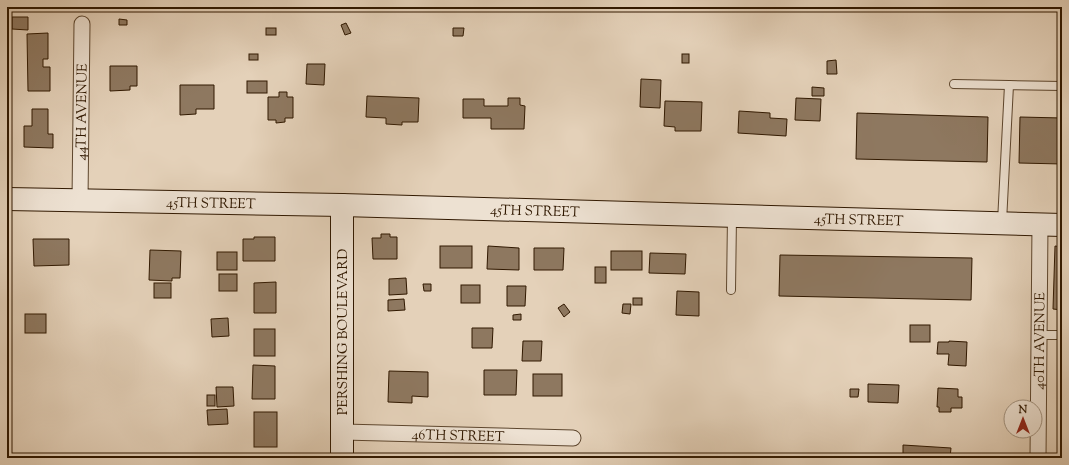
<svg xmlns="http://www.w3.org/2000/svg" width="1069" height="465" viewBox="0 0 1069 465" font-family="'Sorts Mill Goudy',serif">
	<rect width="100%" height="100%" fill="#e4d1b9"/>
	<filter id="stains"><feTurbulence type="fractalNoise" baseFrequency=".005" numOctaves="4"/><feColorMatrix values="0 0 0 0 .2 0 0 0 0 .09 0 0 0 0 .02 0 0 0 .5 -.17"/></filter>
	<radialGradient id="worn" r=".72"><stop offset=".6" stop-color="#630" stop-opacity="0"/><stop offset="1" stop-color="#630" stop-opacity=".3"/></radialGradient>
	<g fill="#8e7860" stroke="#301800">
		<polygon points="12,17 28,17 28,30 12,29"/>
		<polygon points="119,19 127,20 127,25 119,25"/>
		<polygon points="346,23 351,33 345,35 341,25"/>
		<rect x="266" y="28" width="10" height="7"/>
		<polygon points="453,28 464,28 463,36 453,36"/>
		<polygon points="48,33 48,59 43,59 43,67 50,67 50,91 28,91 27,34"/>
		<rect x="249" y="54" width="9" height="6"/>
		<rect x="682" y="54" width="7" height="9"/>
		<polygon points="836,60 837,74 827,74 827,61"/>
		<polygon points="307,64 325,64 324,85 306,84"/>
		<polygon points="110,66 137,66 137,86 130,86 130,90 110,91"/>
		<polygon points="641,79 661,80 660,108 640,107"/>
		<rect x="247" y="81" width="20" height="12"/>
		<polygon points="180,85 214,85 214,109 196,109 196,114 180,115"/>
		<polygon points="812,87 824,88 824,96 812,96"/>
		<polygon points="279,92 287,92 287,97 293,97 293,118 285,118 285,122 276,123 276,120 268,120 268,97 279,97"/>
		<polygon points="367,96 419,98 418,122 402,122 402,125 386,124 386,118 366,117"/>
		<polygon points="508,98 520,98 520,105 525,106 524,129 491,129 491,118 463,118 463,99 484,99 484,106 508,106"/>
		<polygon points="796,98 821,99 820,121 795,120"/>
		<polygon points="665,101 702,102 701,131 675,131 675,127 664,126"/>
		<polygon points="32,109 48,109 48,134 53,134 53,148 24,147 24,126 32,126"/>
		<polygon points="739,111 770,113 770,118 787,119 786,136 738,133"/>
		<polygon points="857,113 988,117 987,162 856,159"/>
		<polygon points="1020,117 1062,118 1062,164 1019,163"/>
		<polygon points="381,234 390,234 390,237 397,237 397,259 373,259 372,238 381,238"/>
		<polygon points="254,237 275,237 275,261 243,261 243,239 254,239"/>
		<polygon points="33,239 69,239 69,265 34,266"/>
		<rect x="440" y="246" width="32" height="22"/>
		<polygon points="488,246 519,248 519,270 487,269"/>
		<polygon points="1055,246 1062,247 1062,310 1053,309"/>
		<polygon points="534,248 564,248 563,270 534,270"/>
		<polygon points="150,250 181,251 180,278 172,278 172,281 149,280"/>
		<rect x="611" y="251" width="31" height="19"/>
		<rect x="217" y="252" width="20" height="18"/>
		<polygon points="650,253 686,254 685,274 649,273"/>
		<polygon points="780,255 972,258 971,300 779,296"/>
		<rect x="595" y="267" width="11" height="16"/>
		<rect x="219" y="274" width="18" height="17"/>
		<polygon points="406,278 407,294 389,295 389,279"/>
		<polygon points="276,282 276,313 254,313 254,283"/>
		<rect x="154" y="283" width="17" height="15"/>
		<polygon points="423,284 431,284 431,291 424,291"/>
		<rect x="461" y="285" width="19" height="18"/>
		<polygon points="507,286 526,286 525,306 507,306"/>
		<polygon points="677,291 699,292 699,316 676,315"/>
		<rect x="633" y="298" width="9" height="7"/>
		<polygon points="404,299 405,310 388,311 388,300"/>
		<polygon points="564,304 570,312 564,317 558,308"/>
		<polygon points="623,304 631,304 630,314 622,313"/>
		<rect x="25" y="314" width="21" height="19"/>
		<polygon points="521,314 521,320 513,320 513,315"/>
		<polygon points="228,318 229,336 212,337 211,319"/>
		<rect x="910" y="325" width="20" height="17"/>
		<polygon points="472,328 493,328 492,348 472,348"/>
		<rect x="254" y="329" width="21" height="27"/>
		<polygon points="523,341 542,341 541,361 522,361"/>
		<polygon points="949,341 967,342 966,366 948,365 949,354 937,354 938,342 949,342"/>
		<polygon points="253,365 275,366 275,399 252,399"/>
		<polygon points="484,370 517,370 516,395 484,395"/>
		<polygon points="389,371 428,372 428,397 412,396 412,403 388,402"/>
		<rect x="533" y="374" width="29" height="22"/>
		<polygon points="868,384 899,385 898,403 868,402"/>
		<polygon points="216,387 233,387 234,406 217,407"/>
		<polygon points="938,388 958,389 958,397 962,397 962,408 951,408 951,412 939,412 939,407 937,407"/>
		<polygon points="850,389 859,389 858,397 850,397"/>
		<rect x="207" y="395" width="8" height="11"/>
		<polygon points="227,409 228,424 208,425 207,410"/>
		<rect x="254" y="412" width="23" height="35"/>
		<polygon points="903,445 951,448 950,458 903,458"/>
	</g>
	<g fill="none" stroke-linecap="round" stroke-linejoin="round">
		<g stroke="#5d462e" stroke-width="10">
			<g id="lane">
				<polyline points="954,84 1009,85"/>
				<polyline points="1002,222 1009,85 1062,86"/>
				<polyline points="731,290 732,217"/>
				<polyline points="1039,335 1062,335"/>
			</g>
		</g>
		<g stroke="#5d462e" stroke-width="17">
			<g id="street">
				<path id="s1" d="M80 200 82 24"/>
				<path id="s2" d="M343 432 573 438"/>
				<path id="s3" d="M1038 458 1040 224"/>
			</g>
		</g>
		<g stroke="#301800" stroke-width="24">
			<g id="secondary">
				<path id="s4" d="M7 199 342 205 1062 225"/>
				<polyline points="342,205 342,458"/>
			</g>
		</g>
		<use href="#lane" stroke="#ede1d2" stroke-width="8"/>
		<use href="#street" stroke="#ede1d2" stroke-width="15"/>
		<use href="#secondary" stroke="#ede1d2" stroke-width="22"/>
	</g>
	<g text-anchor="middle" stroke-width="3.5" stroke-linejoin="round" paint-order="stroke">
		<g font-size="14" fill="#301800" stroke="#ede1d2">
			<text dy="5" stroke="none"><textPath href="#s1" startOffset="88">44TH AVENUE</textPath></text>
			<text dy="5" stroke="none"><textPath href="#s4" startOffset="204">45TH STREET</textPath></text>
			<text dy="5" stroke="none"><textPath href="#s4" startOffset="528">45TH STREET</textPath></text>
			<text dy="5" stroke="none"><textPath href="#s4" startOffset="852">45TH STREET</textPath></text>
			<text transform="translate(342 332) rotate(-90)" y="5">PERSHING BOULEVARD</text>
			<text dy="5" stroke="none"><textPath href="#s3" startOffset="117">40TH AVENUE</textPath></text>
			<text dy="5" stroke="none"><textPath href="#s2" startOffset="115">46TH STREET</textPath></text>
		</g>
	</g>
	<rect width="1069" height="465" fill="none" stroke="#e4d1b9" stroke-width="24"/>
	<rect x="8" y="8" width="1053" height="449" fill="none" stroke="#301800" stroke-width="2"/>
	<rect x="12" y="12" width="1045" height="441" fill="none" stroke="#301800"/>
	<g transform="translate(1023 419)"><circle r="19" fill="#ede1d2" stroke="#a1917e"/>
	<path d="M0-3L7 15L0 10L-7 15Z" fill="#8f2418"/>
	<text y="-6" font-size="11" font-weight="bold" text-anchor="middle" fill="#301800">N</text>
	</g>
	<rect width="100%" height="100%" filter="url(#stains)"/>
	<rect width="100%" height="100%" fill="url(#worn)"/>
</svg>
